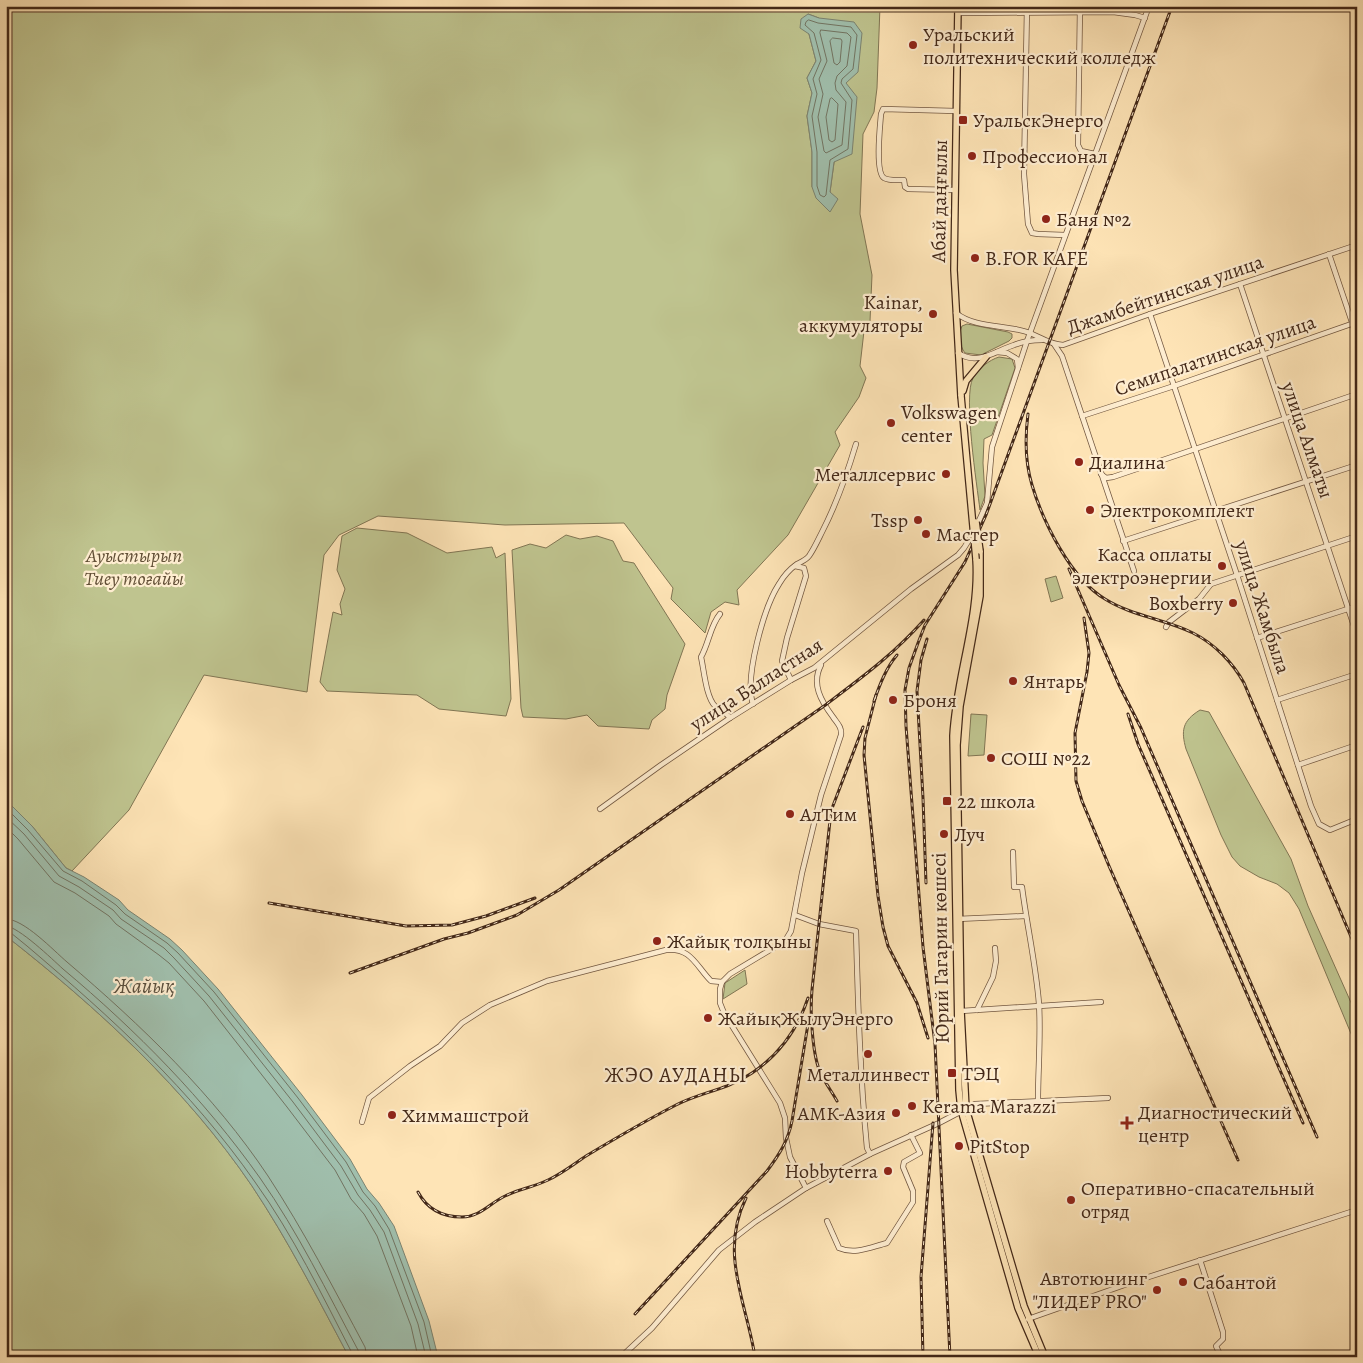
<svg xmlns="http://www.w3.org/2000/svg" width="1363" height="1363" viewBox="0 0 1363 1363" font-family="Alegreya,serif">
	<rect width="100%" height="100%" fill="#fee4b6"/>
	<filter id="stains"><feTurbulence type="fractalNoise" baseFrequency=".004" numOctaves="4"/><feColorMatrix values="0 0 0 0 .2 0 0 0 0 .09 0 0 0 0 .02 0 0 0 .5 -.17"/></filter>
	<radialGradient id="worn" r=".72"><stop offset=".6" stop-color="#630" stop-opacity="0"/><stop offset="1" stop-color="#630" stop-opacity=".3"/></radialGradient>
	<g fill="#bfc48f" stroke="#817654" fill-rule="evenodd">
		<path d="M6 6H880L877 88 874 112 863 134 860 214 872 275 870 321 864 331 860 366 866 378 859 397 835 432 840 445 788 535 737 590 739 605 725 602 711 612 705 633 671 599 673 588 624 523 505 525 378 516 339 535 324 555 307 692 204 675 129 810 72 871 66 868 32 826 6 800ZM808 14 819 18 845 83 830 192 812 187V152L807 116 812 93 807 78 816 61 809 34Z"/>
		<path d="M967 324 1008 332 1012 334V338L1009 341 981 355 965 353C959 345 958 335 962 326Z"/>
		<path d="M999 357 1012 359 1015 368 992 435 984 439 983 463 985 496 980 510C977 486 963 396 973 378 978 369 989 360 999 357Z"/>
		<polygon points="357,528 407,533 447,553 492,547 496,558 505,553 511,699 506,716 439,709 417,695 327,691 320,682 333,612 342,615 340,604 345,589 337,570 342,536"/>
		<polygon points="566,535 580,539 597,536 613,541 623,561 634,563 685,644 667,695 665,709 652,720 649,729 598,726 587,715 566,719 523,717 521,708 512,550 530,544 546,548"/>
		<polygon points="1056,576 1063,598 1051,602 1045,579"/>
		<path d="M1200 710 1209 712 1291 859 1308 906 1357 1016V1048L1299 909 1289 893 1277 884 1259 877 1240 866 1232 857 1221 835 1186 749C1181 731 1182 721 1200 710Z"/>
		<polygon points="971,714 987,715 984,755 968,756"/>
		<path d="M6 936C98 1008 186 1089 252 1186 288 1240 318 1299 349 1357H6Z"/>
		<polygon points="745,970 747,984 723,999 725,983"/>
	</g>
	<g fill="#a0bfad" stroke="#7b8371">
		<polygon points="808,14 819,18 854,22 862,33 858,72 846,83 857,97 852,154 834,162 830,192 838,199 830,212 816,198 812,187 812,152 807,116 812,93 807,78 816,61 809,34 800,28 801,19"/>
		<path d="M6 800 32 826 66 868 84 877 119 900 128 910 170 939 182 950 218 989 302 1095 350 1159 367 1189 379 1203 394 1226 429 1321 438 1357H349C318 1299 288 1240 252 1186 186 1089 98 1008 6 936Z"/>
	</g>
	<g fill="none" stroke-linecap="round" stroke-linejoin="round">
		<g stroke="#727462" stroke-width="1">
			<polygon points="809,20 818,23 851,27 857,35 853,69 842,79 841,83 852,100 848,149 830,160 826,195 824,197 820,195 817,186 817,152 812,116 817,94 813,79 821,60 814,33 805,25 806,22"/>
			<polygon points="821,30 847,33 851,37 847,66 837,76 835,83 836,90 846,102 842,145 826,153 824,151 818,117 823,94 819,79 827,61 820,33"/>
			<polygon points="833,38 841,39 842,41 840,62 837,65 834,63 830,41"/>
			<polygon points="832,98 838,104 835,140 832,142 829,140 826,117 830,99"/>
			<polyline points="6,808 28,830 63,871 82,881 116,905 125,914 167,943 178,953 214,992 298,1098 346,1162 363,1192 375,1206 389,1229 424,1322 432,1357"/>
			<polyline points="6,817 24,834 59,876 79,887 113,910 121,919 164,948 174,958 209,996 293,1102 341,1166 358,1195 370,1210 384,1232 418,1324 426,1357"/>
			<polyline points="6,827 18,839 54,882 75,893 109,916 116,924 159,955 169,963 204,1001 287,1107 335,1170 351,1199 364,1214 377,1236 411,1326 418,1357"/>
			<path d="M6 919C24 919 53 950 67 962 141 1025 214 1095 268 1176 304 1231 334 1289 365 1347L367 1357"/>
			<path d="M6 926C19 927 52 959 63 969 137 1031 204 1099 260 1178 298 1232 327 1292 358 1350L359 1357"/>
			<path d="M6 932 11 933 27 946C113 1019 190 1089 255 1182 293 1235 322 1295 352 1353L353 1357"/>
		</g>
		<g stroke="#725740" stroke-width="6">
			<g id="minor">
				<polyline points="1027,6 1024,174 1028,224 1032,233 1038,234 1065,235"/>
				<polyline points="1080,6 1078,145 1081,151 1095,154"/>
				<polyline points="958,13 1113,12 1135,15 1145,18"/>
				<path d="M955 190 908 189 905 187 904 180C898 180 889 181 884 178 875 172 880 126 881 114L883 109 956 111"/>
				<polyline points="1329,254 1357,337"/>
				<polyline points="1240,284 1357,635"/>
				<path d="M956 313C976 329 1007 324 1030 333 1042 338 1049 344 1063 345L1150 314 1357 245"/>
				<polyline points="1150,314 1237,575 1311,806 1319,824 1330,830 1357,819"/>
				<polyline points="1054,344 1062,356 1134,571"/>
				<polyline points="997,352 1007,353 1017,359 1018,368"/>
				<path d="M958 353C978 366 995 351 1014 345 1024 341 1032 340 1042 340"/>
				<polyline points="1082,416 1174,386 1357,322"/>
				<polyline points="1101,474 1106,478 1113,477 1357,394"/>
				<polyline points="977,525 987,503 992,447 1027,341 1149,6"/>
				<polyline points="1123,541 1357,465"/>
				<path d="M720 614C710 626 709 643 701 657 704 670 706 697 715 706 720 711 726 712 730 718"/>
				<polyline points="1166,627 1169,622 1199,599 1211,584 1357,536"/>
				<polyline points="1257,638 1357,606"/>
				<polyline points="791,680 782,661 787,638 806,576 804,568 795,566"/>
				<polyline points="1277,700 1357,674"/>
				<path d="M753 704C744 678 764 607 779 584 783 577 790 569 797 564 801 562 806 560 809 556 814 549 818 540 822 532 836 505 847 474 856 444"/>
				<polyline points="1298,765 1357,745"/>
				<polyline points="600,809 661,765 730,718 791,680 814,668 911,589 958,555 964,548 974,532"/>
				<path d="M1013 852 1014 887H1022C1027 926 1036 965 1039 1004 1041 1036 1038 1069 1038 1100"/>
				<path d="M795 915 819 924 856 931C858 1003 860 1076 867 1148L870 1154"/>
				<polyline points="957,919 1025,916"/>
				<polyline points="977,1010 993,977 996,961 995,948"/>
				<polyline points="961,1011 1101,1002"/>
				<path d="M362 1122 369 1098 410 1066 440 1046 462 1023 490 1005 547 981 666 950C691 947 696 966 711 981L722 982"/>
				<path d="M806 1188 790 1157 786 1138 785 1118 780 1103 724 1013 720 1003V989L722 982 730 974 785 941 791 931 802 873 821 795 841 735C842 727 837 723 833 717 821 701 811 684 821 665"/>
				<path d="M827 1221 839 1248C855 1255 871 1247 887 1243L913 1202V1191L903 1167 904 1162 920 1153 911 1135"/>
				<polyline points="1200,1260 1223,1332 1223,1339 1216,1346 1221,1357"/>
				<polyline points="1028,1319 1133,1282 1357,1210"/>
				<polyline points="621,1357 652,1328 719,1250 755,1222 806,1188 870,1154 939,1123 975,1104 1108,1098"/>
			</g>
		</g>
		<g stroke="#432818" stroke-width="8">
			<g id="major">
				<polyline points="958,6 954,270 961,396"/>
				<polyline points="963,391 966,381 986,357"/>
				<polyline points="980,551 980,596 960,706 957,745 961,1011 966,1109 1024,1306 1045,1357"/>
				<path d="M976 559C980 618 956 677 953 736L959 1090 961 1110 1018 1308 1039 1357"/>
			</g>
		</g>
		<use href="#minor" stroke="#feedd0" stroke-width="4.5"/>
		<use href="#major" stroke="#fee4b6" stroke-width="5.5"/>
		<g stroke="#432818" stroke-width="3">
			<g id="rail">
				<path d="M1028 414C1025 437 1025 462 1032 485 1043 522 1071 579 1105 599 1132 616 1165 619 1193 633 1215 644 1233 663 1244 683L1357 951"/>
				<polyline points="1069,569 1119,685 1141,728 1317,1137"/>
				<polyline points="1084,618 1089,653 1087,672 1075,733 1076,781 1082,801 1109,866 1238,1160"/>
				<polyline points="876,695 865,738 864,755 878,896 883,927 888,946 917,1003 928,1038"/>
				<path d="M874 701C880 684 886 668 897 655"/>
				<polyline points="1128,714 1138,744 1303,1123"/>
				<polyline points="926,883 923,798 917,691 921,660 927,639"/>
				<polyline points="269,903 406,926 452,925 486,916 535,898"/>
				<path d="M350 973 444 939 468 933 517 915 559 890 824 706C861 678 893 655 924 620"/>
				<path d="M837 1101C832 1092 826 1084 821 1074 812 1056 810 1010 812 990L831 811 863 727"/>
				<path d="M418 1192C427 1209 443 1217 462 1217 480 1217 490 1203 505 1196 519 1189 534 1187 548 1180 561 1174 574 1164 586 1156 616 1138 645 1121 676 1105 701 1092 727 1090 752 1073 779 1055 798 1028 808 998"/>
				<path d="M746 1198C719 1253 746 1301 755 1357"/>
				<path d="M635 1314 767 1171C779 1155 788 1141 792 1121L808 1024"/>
				<polyline points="923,1357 921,1277 933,1123"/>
				<polyline points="950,1357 935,1044 923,947 906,726 905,690 909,668 918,643 925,625 965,562 986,515 1172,6"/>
			</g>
		</g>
		<use href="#rail" stroke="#feedd0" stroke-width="1" stroke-dasharray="4" stroke-linecap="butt"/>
		<g stroke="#432818" stroke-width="8" stroke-linecap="butt">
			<g id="major-bridge">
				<polyline points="961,396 976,559"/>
				<polyline points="976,522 980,551"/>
			</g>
		</g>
		<use href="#major-bridge" stroke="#fee4b6" stroke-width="5.5"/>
	</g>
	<g fill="#8f2418" stroke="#feedd0" stroke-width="2">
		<circle cx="913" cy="45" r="5"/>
		<rect x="958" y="115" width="10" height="10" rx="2.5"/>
		<circle cx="972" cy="156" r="5"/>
		<circle cx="1046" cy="219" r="5"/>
		<circle cx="975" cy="258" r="5"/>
		<circle cx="933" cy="314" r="5"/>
		<circle cx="891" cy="423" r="5"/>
		<circle cx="1079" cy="462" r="5"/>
		<circle cx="946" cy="474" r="5"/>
		<circle cx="1090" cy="510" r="5"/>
		<circle cx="918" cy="520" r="5"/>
		<circle cx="926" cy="534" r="5"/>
		<circle cx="1222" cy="566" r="5"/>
		<circle cx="1233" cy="603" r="5"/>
		<circle cx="1013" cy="681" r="5"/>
		<circle cx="893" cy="700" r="5"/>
		<circle cx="991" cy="758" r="5"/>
		<rect x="942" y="796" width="10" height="10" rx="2.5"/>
		<circle cx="790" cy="814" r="5"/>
		<circle cx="944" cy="834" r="5"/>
		<circle cx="657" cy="941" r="5"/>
		<circle cx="708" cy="1018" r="5"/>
		<circle cx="868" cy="1054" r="5"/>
		<rect x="947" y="1068" width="10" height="10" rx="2.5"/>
		<circle cx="912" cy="1106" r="5"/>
		<circle cx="896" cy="1113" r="5"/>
		<circle cx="392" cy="1115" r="5"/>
		<path d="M1124.5 1115.5h5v5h5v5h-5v5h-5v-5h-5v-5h5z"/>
		<circle cx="959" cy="1146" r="5"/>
		<circle cx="888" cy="1171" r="5"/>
		<circle cx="1071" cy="1200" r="5"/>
		<circle cx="1183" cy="1282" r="5"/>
		<circle cx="1157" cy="1290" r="5"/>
	</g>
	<g text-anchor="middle" stroke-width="4.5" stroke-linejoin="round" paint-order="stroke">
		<g font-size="20" fill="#432818" stroke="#feedd0" text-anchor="start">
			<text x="923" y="41">Уральский<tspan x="923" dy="23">политехнический колледж</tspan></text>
			<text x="973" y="127">УральскЭнерго</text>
			<text x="982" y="163">Профессионал</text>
			<text x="1056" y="226">Баня №2</text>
			<text x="985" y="265">B.FOR KAFE</text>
			<text x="923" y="309" text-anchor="end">Kainar,<tspan x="923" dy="23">аккумуляторы</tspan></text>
			<text x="901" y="419">Volkswagen<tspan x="901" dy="23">center</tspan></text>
			<text x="1089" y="469">Диалина</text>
			<text x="936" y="481" text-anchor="end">Металлсервис</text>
			<text x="1100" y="517">Электрокомплект</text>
			<text x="908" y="527" text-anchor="end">Tssp</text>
			<text x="936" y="541">Мастер</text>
			<text x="1212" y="561" text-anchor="end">Касса оплаты<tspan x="1212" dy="23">электроэнергии</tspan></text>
			<text x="1223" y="610" text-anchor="end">Boxberry</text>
			<text x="1023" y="688">Янтарь</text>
			<text x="903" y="707">Броня</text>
			<text x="1001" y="765">СОШ №22</text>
			<text x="957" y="808">22 школа</text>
			<text x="800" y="821">АлТим</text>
			<text x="954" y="841">Луч</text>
			<text x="667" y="948">Жайық толқыны</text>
			<text x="718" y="1025">ЖайықЖылуЭнерго</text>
			<text x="962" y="1080">ТЭЦ</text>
			<text x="868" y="1081" text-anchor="middle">Металлинвест</text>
			<text x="922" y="1113">Kerama Marazzi</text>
			<text x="1138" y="1119">Диагностический<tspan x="1138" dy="23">центр</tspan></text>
			<text x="886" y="1120" text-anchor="end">АМК-Азия</text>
			<text x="402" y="1122">Химмашстрой</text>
			<text x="969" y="1153">PitStop</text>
			<text x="878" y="1178" text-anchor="end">Hobbyterra</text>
			<text x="1081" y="1195">Оперативно-спасательный<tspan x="1081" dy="23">отряд</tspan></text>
			<text x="1147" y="1285" text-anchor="end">Автотюнинг<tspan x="1147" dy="23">"ЛИДЕР PRO"</tspan></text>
			<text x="1193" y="1289">Сабантой</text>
		</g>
		<g font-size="20" fill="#432818" stroke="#feedd0">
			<text transform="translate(939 201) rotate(-89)" y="7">Абай даңғылы</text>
			<text transform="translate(1165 294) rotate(-19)" y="7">Джамбейтинская улица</text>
			<text transform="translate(1215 355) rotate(-19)" y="7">Семипалатинская улица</text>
			<text transform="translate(1308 440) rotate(71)" y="7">улица Алматы</text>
			<text transform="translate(1263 607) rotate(72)" y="7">улица Жамбыла</text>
			<text transform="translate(756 684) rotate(-33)" y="7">улица Балластная</text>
			<text transform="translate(940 948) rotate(-91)" y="7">Юрий Гагарин көшесі</text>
		</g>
		<g font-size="20" font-style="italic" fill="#624f36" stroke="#feedd0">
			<text x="134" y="562">Ауыстырып<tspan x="134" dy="23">Тиеу тоғайы</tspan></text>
		</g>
		<g font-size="21" font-style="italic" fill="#5a4e3d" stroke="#feedd0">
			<text x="144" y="993">Жайық</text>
		</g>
		<g font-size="21" letter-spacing="1" fill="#432818" stroke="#feedd0">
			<text x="676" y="1082">ЖЭО АУДАНЫ</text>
		</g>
	</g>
	<rect width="1363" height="1363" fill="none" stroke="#fee4b6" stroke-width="25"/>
	<rect x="8" y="8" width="1348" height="1348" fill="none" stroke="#432818" stroke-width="2.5"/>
	<rect x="12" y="12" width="1338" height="1338" fill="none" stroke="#432818"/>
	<rect width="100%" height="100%" filter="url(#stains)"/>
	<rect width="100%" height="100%" fill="url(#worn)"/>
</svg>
